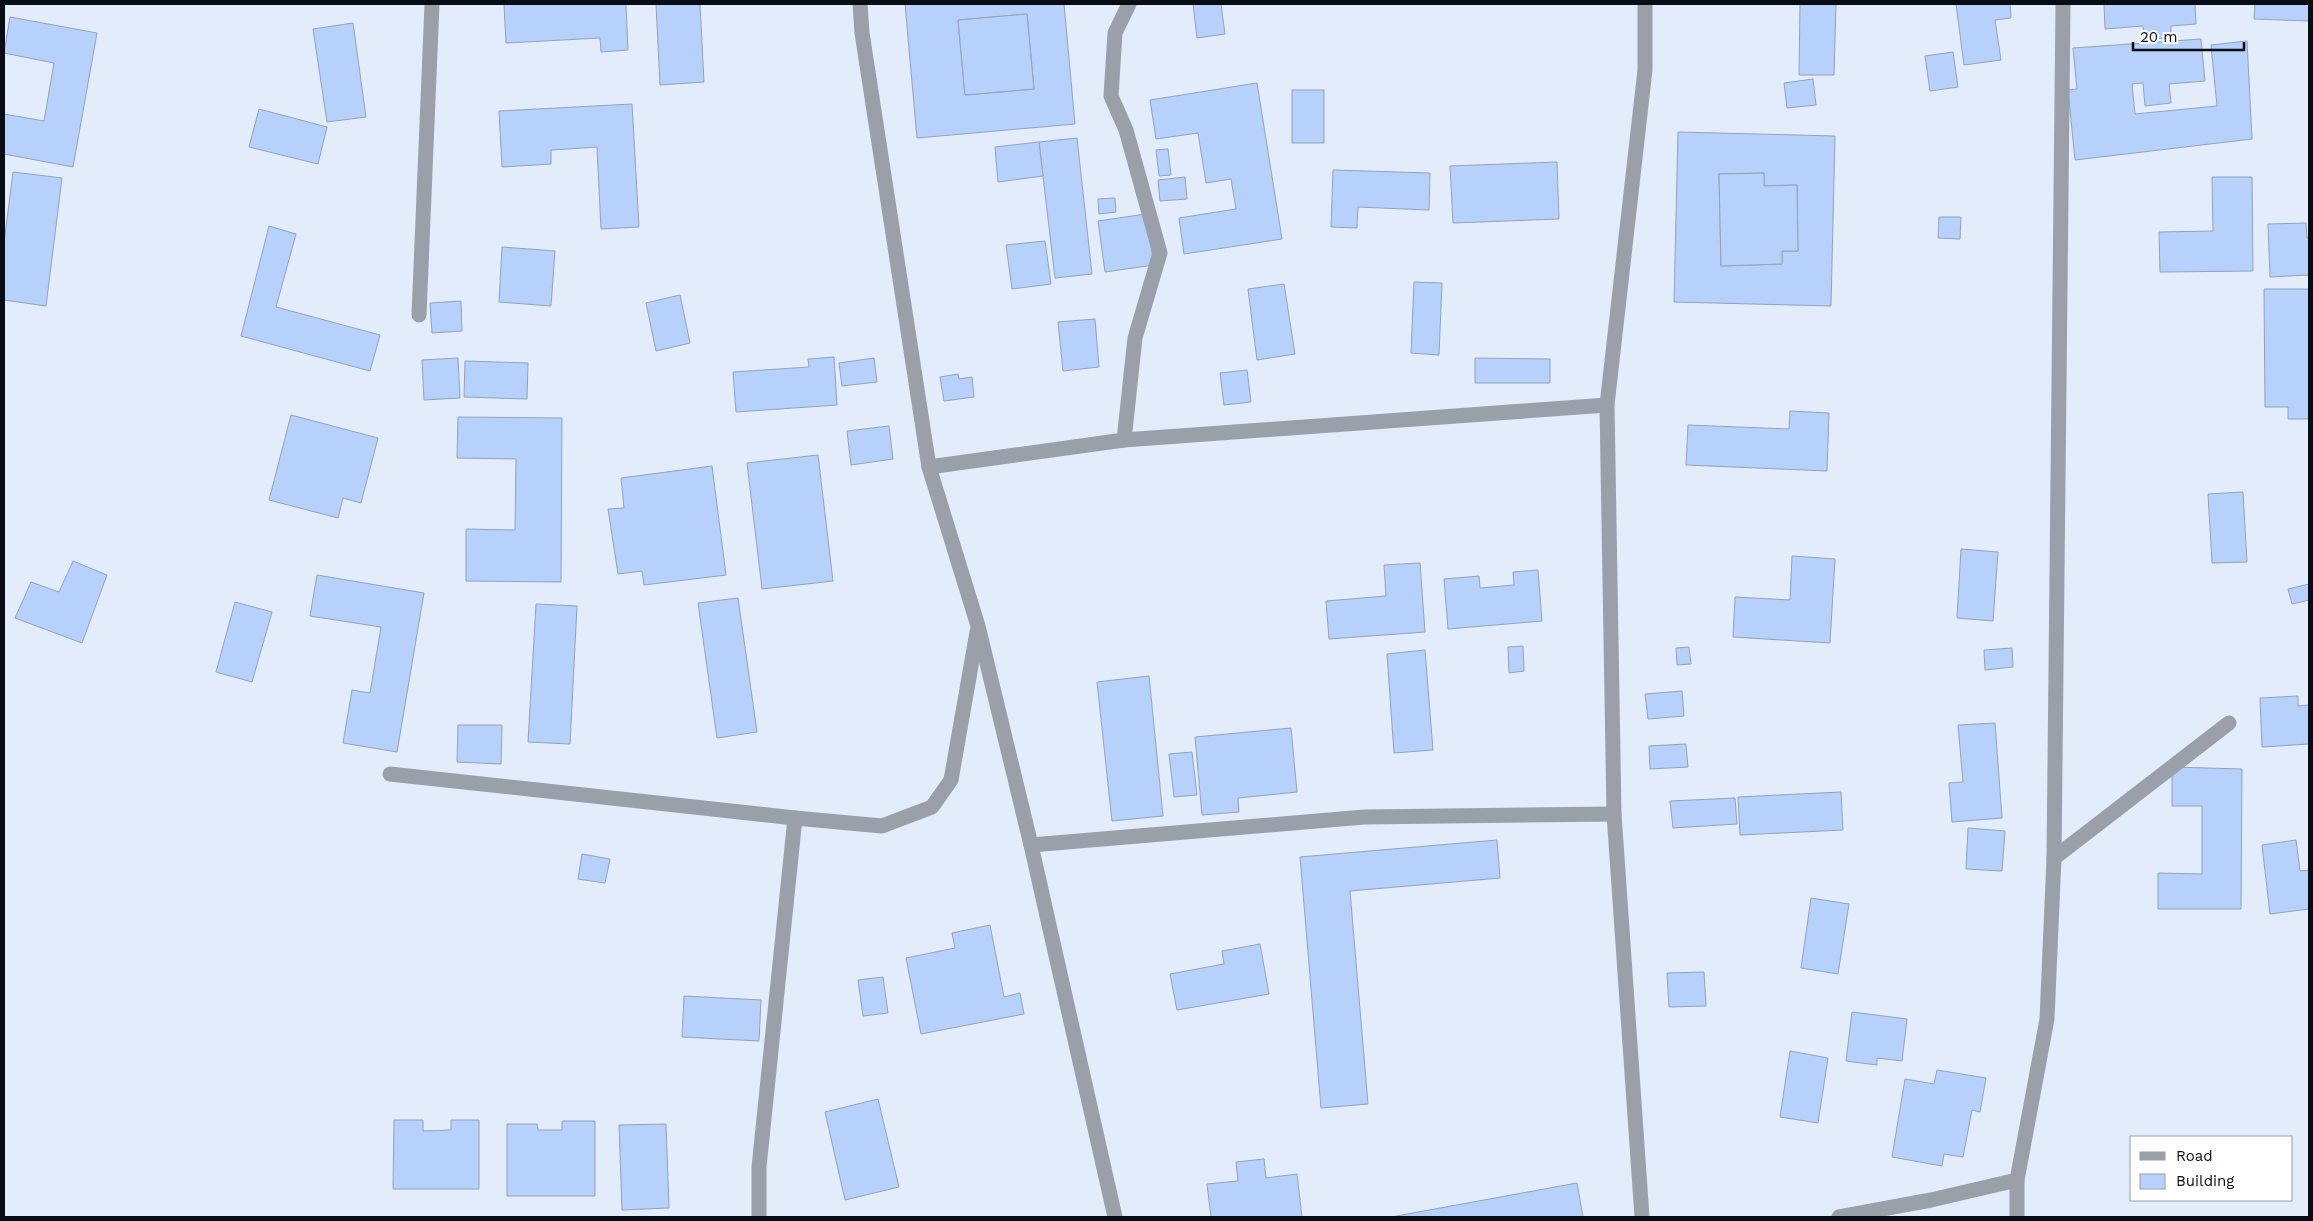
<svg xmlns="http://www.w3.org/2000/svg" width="2313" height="1221" viewBox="0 0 2313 1221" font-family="'Work Sans',sans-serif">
	<rect width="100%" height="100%" fill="#e3ecfb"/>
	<g fill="#b5d1fc" stroke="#93a2b8" fill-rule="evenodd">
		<polygon points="504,4 626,4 628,50 601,52 600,38 506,43"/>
		<polygon points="656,4 700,4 704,82 660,85"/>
		<path d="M905 4H1064L1075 124 917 138ZM1027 14 1034 89 965 95 958 20Z"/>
		<polygon points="1193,4 1221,4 1225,34 1197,38"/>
		<polygon points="1800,4 1836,4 1834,75 1799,75"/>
		<polygon points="1956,4 2010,4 2011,18 1995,20 2001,60 1964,65"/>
		<polygon points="2104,4 2195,4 2196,24 2171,26 2171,38 2144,39 2143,26 2105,29"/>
		<polygon points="2255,4 2309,4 2309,21 2254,19"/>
		<polygon points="1027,14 1034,89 965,95 958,20"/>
		<polygon points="10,17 97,33 73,167 4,154 4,114 44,121 54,63 4,53"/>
		<polygon points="353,23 366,117 327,122 313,29"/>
		<polygon points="2201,39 2205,81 2169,84 2171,103 2145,106 2143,83 2132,84 2135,114 2217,106 2211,45 2247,41 2252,139 2075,160 2068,90 2077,89 2073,48"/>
		<polygon points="1953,52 1958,87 1930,91 1925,56"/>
		<polygon points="1813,79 1816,105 1787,108 1784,83"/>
		<polygon points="1257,83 1282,239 1184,254 1179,218 1236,209 1231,179 1206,183 1198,133 1156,139 1150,100"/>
		<rect x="1292" y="90" width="32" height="53"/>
		<polygon points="632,104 639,227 601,229 597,147 551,150 551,164 502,167 499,111"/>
		<polygon points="259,109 327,127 318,164 249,147"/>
		<path d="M1678 132 1835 136 1831 306 1674 302ZM1764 173V186L1797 185 1798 251H1782V264L1721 266 1719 174Z"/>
		<polygon points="1077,138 1092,274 1055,278 1039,142"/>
		<polygon points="1039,142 1043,176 998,182 995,147"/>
		<polygon points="1168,149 1171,175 1159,176 1156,150"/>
		<polygon points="1557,162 1559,219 1453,223 1450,166"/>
		<polygon points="1333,170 1430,173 1429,210 1358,207 1357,228 1331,227"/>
		<polygon points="13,172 62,178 46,306 4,300 4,243"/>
		<polygon points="1764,173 1764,186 1797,185 1798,251 1782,251 1782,264 1721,266 1719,174"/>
		<polygon points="1185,177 1187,199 1160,201 1158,180"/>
		<polygon points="2212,177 2252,177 2253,271 2160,272 2159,232 2213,231"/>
		<polygon points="1115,198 1116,212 1099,214 1098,199"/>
		<polygon points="1146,214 1154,265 1105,272 1098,221"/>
		<polygon points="1939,217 1961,217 1960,239 1938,238"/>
		<polygon points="2306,223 2307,238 2309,238 2309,275 2270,277 2268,224"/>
		<polygon points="269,226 296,234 276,307 380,335 370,371 241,336"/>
		<polygon points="1045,241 1051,284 1012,289 1006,245"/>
		<polygon points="502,247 555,251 551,306 499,302"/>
		<polygon points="1414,282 1442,283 1439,355 1411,353"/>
		<polygon points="1284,284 1295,354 1257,360 1248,289"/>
		<polygon points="2264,289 2309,289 2309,419 2288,419 2288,407 2265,407"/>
		<polygon points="680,295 690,343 656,351 646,303"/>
		<polygon points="461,301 462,331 432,333 430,303"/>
		<polygon points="1095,319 1099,367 1063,371 1058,322"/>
		<polygon points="834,357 837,405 736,412 733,372 809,367 808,359"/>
		<polygon points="458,358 460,398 424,400 422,360"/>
		<polygon points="874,358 877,382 842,386 839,363"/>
		<polygon points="1475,358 1550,359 1550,383 1475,383"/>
		<polygon points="465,361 528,363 527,399 464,397"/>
		<polygon points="1247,370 1251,402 1224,405 1220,373"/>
		<polygon points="958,374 959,379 972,377 974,397 944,401 940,377"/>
		<polygon points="1790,411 1829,413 1827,471 1686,465 1688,425 1789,429"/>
		<polygon points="291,415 378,438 361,503 343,498 338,518 269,500"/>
		<polygon points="458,417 562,418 561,582 466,581 466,529 515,530 516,459 457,458"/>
		<polygon points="889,426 893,459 851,465 847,431"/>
		<polygon points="818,455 833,581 762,589 747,463"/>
		<polygon points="712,466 726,575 644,585 642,571 618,574 608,509 624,508 621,478"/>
		<polygon points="2243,492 2247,562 2212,563 2208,494"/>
		<polygon points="1961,549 1998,552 1993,621 1957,618"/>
		<polygon points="1792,556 1835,559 1830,643 1733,637 1735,597 1790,600"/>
		<polygon points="73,561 107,575 82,643 15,618 31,582 59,592"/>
		<polygon points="1420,563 1425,632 1329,639 1326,601 1386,596 1384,565"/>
		<polygon points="1538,570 1542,621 1448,629 1444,579 1479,576 1480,588 1514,585 1513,572"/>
		<polygon points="317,575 424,593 397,752 343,743 352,690 370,693 381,627 310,616"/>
		<polygon points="2309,584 2309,600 2292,604 2288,589"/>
		<polygon points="738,598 757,732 717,738 698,603"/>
		<polygon points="235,602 272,612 252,682 216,672"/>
		<polygon points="536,604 577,606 570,744 528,742"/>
		<polygon points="1523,646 1524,671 1509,673 1508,647"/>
		<polygon points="1689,647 1691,664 1677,665 1676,648"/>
		<polygon points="2012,648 2013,667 1985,670 1984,650"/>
		<polygon points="1425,650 1433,750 1394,753 1387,654"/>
		<polygon points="1149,676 1163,816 1112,821 1097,682"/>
		<polygon points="1682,691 1684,716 1648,719 1645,694"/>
		<polygon points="2298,696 2298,706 2309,705 2309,744 2262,747 2260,698"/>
		<polygon points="1995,723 2002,818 1952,822 1949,783 1963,782 1958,725"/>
		<polygon points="458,725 502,725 501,764 457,762"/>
		<polygon points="1291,728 1297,792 1238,798 1239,812 1202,815 1195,737"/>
		<polygon points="1686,744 1688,767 1650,769 1649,746"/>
		<polygon points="1192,752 1197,795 1174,797 1169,754"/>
		<polygon points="2172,767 2242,769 2241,909 2158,909 2158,873 2202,874 2202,806 2172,806"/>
		<polygon points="1841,792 1843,830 1740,835 1738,797"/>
		<polygon points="1735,798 1737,824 1673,828 1670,801"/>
		<polygon points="1968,828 2005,831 2002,871 1966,869"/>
		<polygon points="1497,840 1500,878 1350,891 1368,1104 1321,1108 1300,857"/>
		<polygon points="2296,840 2300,871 2309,870 2309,909 2270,914 2262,845"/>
		<polygon points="582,854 610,859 605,883 578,879"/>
		<polygon points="1811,898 1849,904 1838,974 1801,968"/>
		<polygon points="990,925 1004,997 1020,993 1024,1014 921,1034 906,958 955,948 952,933"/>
		<polygon points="1260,944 1269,994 1177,1010 1170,974 1224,964 1222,951"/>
		<polygon points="1704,972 1706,1006 1669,1007 1667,973"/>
		<polygon points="883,977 888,1013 863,1016 858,980"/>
		<polygon points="684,996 761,1000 759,1041 682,1037"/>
		<polygon points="1852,1012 1907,1019 1902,1061 1877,1058 1877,1065 1846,1061"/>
		<polygon points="1790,1051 1828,1058 1818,1123 1780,1117"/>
		<polygon points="1937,1070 1986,1078 1980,1112 1972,1110 1963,1157 1944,1154 1942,1166 1892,1157 1905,1079 1934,1084"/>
		<polygon points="878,1099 899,1187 845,1200 825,1112"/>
		<polygon points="394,1120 423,1120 423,1131 451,1130 451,1120 479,1120 479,1189 393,1189"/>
		<polygon points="562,1121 595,1121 595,1196 507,1196 507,1124 537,1124 538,1130 562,1130"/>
		<polygon points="666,1124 669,1208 622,1210 619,1125"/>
		<polygon points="1264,1159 1266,1178 1297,1174 1302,1217 1211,1217 1207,1184 1238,1181 1236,1162"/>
		<polygon points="1577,1183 1583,1217 1391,1217"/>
	</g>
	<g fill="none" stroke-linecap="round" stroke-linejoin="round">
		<g stroke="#9aa0aa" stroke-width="15">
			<polyline points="860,4 862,33 929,467 978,626 1031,845 1115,1217"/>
			<polyline points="419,315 432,4"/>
			<polyline points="1124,440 1135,338 1160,253 1126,130 1111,96 1115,33 1129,4"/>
			<polyline points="929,467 1124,440 1607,405"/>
			<polyline points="390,774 795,818"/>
			<polyline points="1031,845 1364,817 1614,814"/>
			<polyline points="2054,858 2229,723"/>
			<polyline points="759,1217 759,1167 795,818 882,826 932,807 951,780 977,632"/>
			<polyline points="1642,1217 1614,814 1607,405 1645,70 1645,4"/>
			<polyline points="1839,1217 1931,1200 2017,1180 2047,1019 2054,858 2063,4"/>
			<polyline points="2017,1217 2017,1180"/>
		</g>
	</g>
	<rect width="2313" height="1221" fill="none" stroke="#080c14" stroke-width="10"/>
	<rect x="2130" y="1136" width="162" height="65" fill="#ffffff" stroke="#9c9ea1"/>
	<rect x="2140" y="1152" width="25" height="8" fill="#9aa0aa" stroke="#9c9ea1"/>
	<text x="2176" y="1161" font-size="15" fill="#080c14">Road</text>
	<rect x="2140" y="1174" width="25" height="15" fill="#b5d1fc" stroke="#9c9ea1"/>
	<text x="2176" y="1186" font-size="15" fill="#080c14">Building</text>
	<path d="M2133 42v8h111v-8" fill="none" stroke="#080c14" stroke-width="2.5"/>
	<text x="2140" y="42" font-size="15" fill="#080c14" stroke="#ffffff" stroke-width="4" paint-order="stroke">20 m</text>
</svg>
